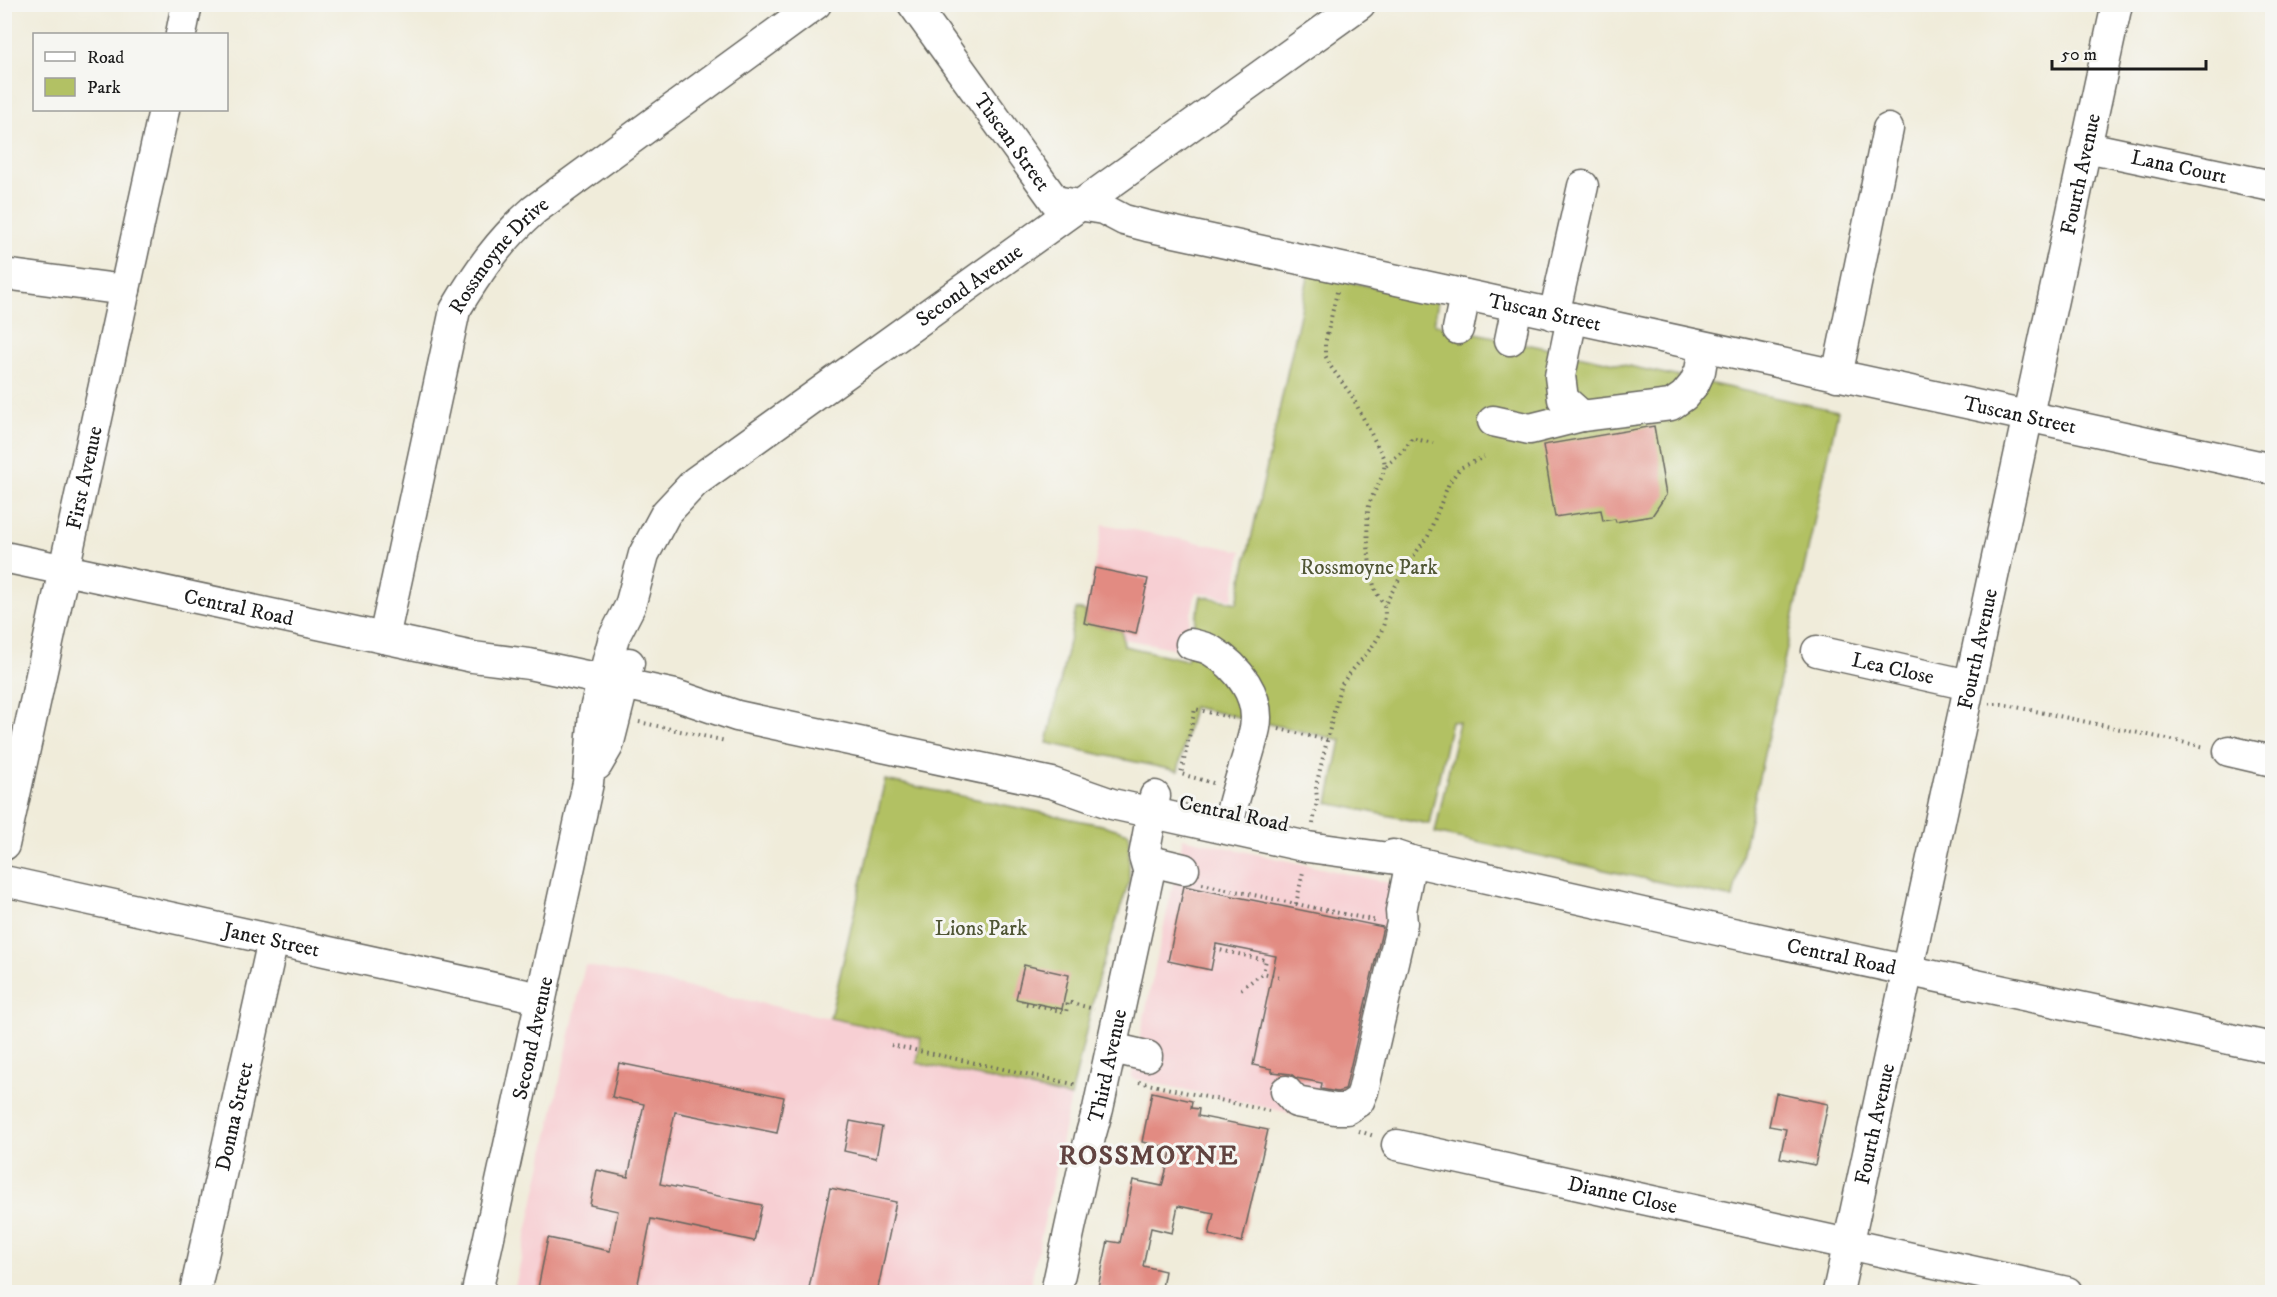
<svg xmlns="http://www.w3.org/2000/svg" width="2277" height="1297" viewBox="0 0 2277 1297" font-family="'IM FELL DW Pica',serif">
	<rect width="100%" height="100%" fill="#f6f6f2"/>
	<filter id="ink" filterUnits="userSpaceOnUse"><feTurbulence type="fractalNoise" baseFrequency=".0167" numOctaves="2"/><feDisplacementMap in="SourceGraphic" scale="12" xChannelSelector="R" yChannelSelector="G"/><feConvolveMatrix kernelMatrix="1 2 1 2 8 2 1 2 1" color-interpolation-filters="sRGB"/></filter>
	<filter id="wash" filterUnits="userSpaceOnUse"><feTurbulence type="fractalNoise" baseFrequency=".008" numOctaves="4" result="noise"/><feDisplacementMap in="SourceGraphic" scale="24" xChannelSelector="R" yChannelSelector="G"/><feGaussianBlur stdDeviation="1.35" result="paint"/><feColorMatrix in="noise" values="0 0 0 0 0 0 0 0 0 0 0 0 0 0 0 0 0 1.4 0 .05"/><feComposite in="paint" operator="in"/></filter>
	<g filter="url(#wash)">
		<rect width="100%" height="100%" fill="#f0ecda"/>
		<g fill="#f7cfd3">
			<polygon points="1103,524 1242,551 1232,599 1196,592 1183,650 1081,631"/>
			<polygon points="1183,838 1416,889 1340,1124 1131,1078"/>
			<polygon points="585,965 922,1038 918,1063 1071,1097 1029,1292 514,1292"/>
		</g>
		<g fill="#b2c164" stroke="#676e40" stroke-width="1.5">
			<polygon points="1309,273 1438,301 1434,324 1838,411 1733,898 1435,833 1459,722 1451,721 1429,824 1328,803 1341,740 1193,707 1178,771 1047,743 1076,609 1086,611 1084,623 1122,631 1124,646 1187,660 1201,596 1237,603"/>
			<polygon points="885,780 1106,826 1129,833 1129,881 1097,983 1071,1097 917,1063 921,1038 830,1018"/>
		</g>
		<g id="blocks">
			<g fill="#e28b82">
				<polygon points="1654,426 1666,495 1652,516 1616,522 1615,519 1603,521 1601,510 1555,517 1543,445"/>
				<polygon points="1095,568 1148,579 1136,634 1084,623"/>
				<polygon points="1184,886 1383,927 1345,1090 1337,1092 1321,1089 1322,1083 1296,1078 1291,1074 1272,1072 1272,1069 1253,1065 1276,956 1216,944 1211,970 1168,961"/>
				<polygon points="1024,965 1069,975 1062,1009 1016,999"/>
				<polygon points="619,1063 784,1097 777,1133 675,1112 660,1184 762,1205 754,1241 651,1219 636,1293 537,1293 548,1238 610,1251 618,1211 590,1205 597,1170 628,1177 644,1104 612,1097"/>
				<polygon points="1152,1092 1192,1101 1191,1108 1199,1109 1198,1116 1268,1130 1242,1242 1209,1235 1214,1213 1178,1206 1172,1233 1151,1228 1143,1266 1165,1271 1161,1293 1123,1293 1098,1287 1108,1241 1120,1243 1133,1180 1162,1186 1172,1148 1142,1142"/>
				<polygon points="1776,1093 1828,1104 1815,1165 1780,1158 1786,1129 1769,1126"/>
				<polygon points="850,1121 882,1127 876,1158 844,1151"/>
				<polygon points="830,1188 896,1202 877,1293 832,1293 809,1288"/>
			</g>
		</g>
	</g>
	<g filter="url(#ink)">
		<use href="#blocks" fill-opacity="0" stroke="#66655e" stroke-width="1.5"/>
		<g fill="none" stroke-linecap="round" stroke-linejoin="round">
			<g stroke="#66655e" stroke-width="33">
				<g id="minor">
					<path id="s1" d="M913 4 1055 201 1103 209 1124 220 1147 226 2272 469"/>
					<polyline points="181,34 187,4"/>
					<path id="s2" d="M2087 147 2272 186"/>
					<polyline points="4,274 125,290"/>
					<polyline points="1554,315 1583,186"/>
					<polyline points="1572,318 1560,376 1563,399 1582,416 1671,405 1684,396 1694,384 1700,371 1704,348"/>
					<polyline points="1458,329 1465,295"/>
					<polyline points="1510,340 1517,306"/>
					<polyline points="1837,376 1888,129"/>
					<polyline points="1493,421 1530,429 1582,416"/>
					<path id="s3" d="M4 557 473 657 529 664 675 695 737 716 1052 783 1112 804 1308 847 1411 861"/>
					<path id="s4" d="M384 638 455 310C478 271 500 240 534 210L816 4"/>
					<path d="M1191 644C1198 646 1206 647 1212 651 1238 667 1261 696 1255 728 1249 757 1237 785 1231 813"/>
					<path id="s5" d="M1817 651 1969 685"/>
					<polyline points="2229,751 2272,761"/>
					<polyline points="597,765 608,746 629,663"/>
					<path id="s6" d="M4 845 164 110"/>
					<path id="s7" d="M1393 855 1411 861 1718 930 2272 1048"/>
					<polyline points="1159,863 1184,869"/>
					<path id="s8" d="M4 881 540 998"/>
					<polyline points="1112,1048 1147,1056"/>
					<polyline points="1286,1091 1296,1102 1335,1109 1347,1109 1359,1101 1363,1091 1402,923 1401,911 1411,861"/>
					<path id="s9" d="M1397 1145 2067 1292"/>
					<path id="s10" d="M195 1292 273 940"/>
					<path id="s11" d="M477 1292 588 783 594 713 614 637 630 606 644 554 666 513 695 482 1360 4"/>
					<path id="s12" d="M1056 1292 1090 1137 1098 1109 1149 873 1144 856 1155 796"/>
					<path id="s13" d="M1838 1292 2117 4"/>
				</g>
			</g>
			<g stroke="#66655e" stroke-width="4" stroke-dasharray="1.5 4.5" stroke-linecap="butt">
				<path d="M1337 292 1325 344V355L1331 367 1352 396 1384 459C1387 474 1375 488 1370 502 1364 519 1369 571 1375 589 1377 595 1381 600 1384 605"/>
				<path d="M1386 466C1395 456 1407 451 1411 438L1433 443"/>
				<polyline points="1989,704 2002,704 2205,747"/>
				<polyline points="639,722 726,741"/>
				<polyline points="1279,729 1327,740"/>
				<polyline points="1213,783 1181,774 1195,709 1233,718"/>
				<path d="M1313 824 1317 801 1316 786 1340 687C1355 661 1391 639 1384 606L1409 562 1428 536 1449 483 1460 468 1484 457"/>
				<polyline points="1202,884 1377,921"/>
				<polyline points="1296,904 1303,872"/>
				<polyline points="1215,949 1266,960 1263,973"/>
				<polyline points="1241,989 1263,973 1280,977"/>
				<polyline points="1023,1000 1023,1003 1066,1012 1068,1002 1094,1009"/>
				<polyline points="891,1045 1078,1085"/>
				<polyline points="1139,1082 1269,1111"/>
				<polyline points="1359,1131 1374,1136"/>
			</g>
			<use href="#minor" stroke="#fff" stroke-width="30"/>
		</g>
	</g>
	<g text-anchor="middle" stroke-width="6" stroke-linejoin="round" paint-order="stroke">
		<g font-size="21" fill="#1c1c1c" stroke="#f6f6f2">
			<text dy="7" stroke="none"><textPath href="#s1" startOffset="170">Tuscan Street</textPath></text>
			<text dy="7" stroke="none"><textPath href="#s2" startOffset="94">Lana Court</textPath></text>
			<text dy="7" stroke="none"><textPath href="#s13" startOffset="1144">Fourth Avenue</textPath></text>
			<text dy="7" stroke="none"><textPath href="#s4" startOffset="406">Rossmoyne Drive</textPath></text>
			<text dy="7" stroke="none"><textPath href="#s11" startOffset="1185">Second Avenue</textPath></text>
			<text dy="7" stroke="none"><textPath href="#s1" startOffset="746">Tuscan Street</textPath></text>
			<text dy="7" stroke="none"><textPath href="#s1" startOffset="1232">Tuscan Street</textPath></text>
			<text dy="7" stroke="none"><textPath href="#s6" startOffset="376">First Avenue</textPath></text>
			<text dy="7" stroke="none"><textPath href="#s3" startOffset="240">Central Road</textPath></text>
			<text dy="7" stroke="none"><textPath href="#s13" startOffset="658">Fourth Avenue</textPath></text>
			<text dy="7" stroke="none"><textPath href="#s5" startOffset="78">Lea Close</textPath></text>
			<text transform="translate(1234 813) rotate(12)" y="7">Central Road</text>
			<text dy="7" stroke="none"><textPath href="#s8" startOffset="274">Janet Street</textPath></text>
			<text dy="7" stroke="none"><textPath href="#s7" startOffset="460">Central Road</textPath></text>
			<text dy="7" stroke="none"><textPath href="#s11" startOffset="260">Second Avenue</textPath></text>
			<text dy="7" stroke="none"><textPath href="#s12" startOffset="232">Third Avenue</textPath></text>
			<text dy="7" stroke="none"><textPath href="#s10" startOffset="180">Donna Street</textPath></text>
			<text dy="7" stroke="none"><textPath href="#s13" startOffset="172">Fourth Avenue</textPath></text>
			<text dy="7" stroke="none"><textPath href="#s9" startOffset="231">Dianne Close</textPath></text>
		</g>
		<g font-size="21" fill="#505635" stroke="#f6f6f2">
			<text x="1369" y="574">Rossmoyne Park</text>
			<text x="981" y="935">Lions Park</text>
		</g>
		<g font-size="27" font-weight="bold" letter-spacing="1.5" fill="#614340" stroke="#f6f6f2">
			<text x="1149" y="1164">ROSSMOYNE</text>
		</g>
	</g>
	<rect width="2277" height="1297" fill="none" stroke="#f6f6f2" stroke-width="24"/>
	<rect x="33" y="33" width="195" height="78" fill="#f6f6f2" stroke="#9f9f9c" stroke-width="1.5"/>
	<rect x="45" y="52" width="30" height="9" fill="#ffffff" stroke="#9f9f9c" stroke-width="1.5"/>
	<text x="87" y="63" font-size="18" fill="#1c1c1c">Road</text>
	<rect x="45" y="78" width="30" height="18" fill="#b2c164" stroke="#9f9f9c" stroke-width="1.5"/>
	<text x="87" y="93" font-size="18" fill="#1c1c1c">Park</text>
	<path d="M2052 60v9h154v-9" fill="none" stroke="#1c1c1c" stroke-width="3"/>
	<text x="2061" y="60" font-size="18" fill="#1c1c1c" stroke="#f6f6f2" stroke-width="4.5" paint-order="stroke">50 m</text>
</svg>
